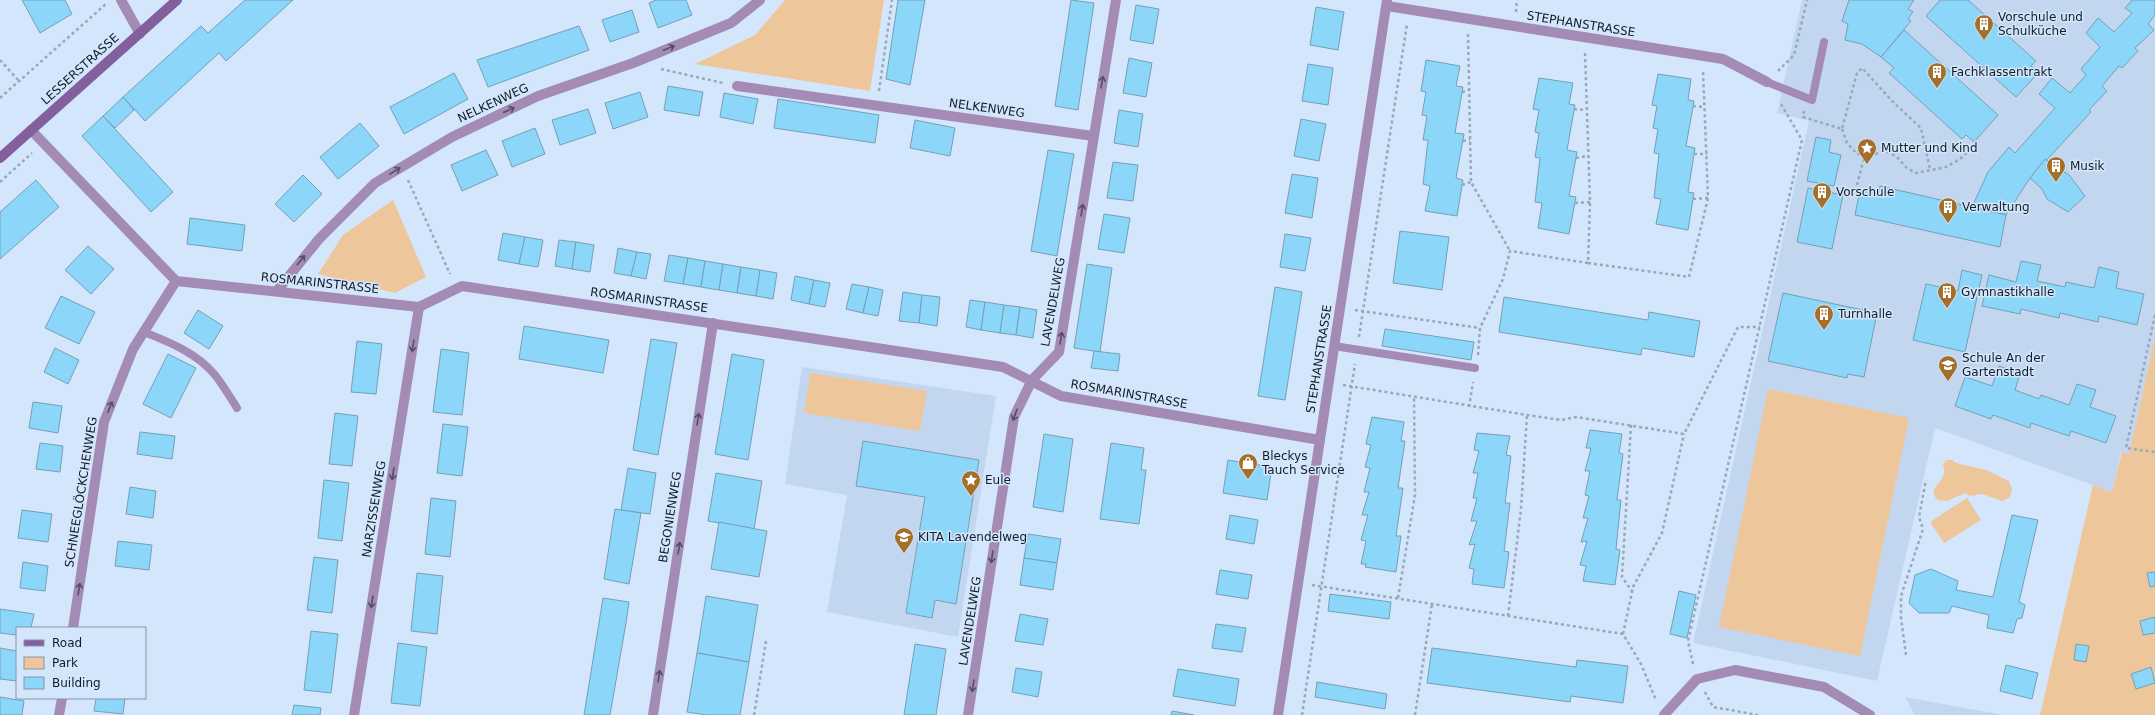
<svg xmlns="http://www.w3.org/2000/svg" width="2155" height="715" viewBox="0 0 2155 715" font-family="'DejaVu Sans',sans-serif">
	<rect width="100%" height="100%" fill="#d4e6fb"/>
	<g fill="#c2d7ef">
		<polygon points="1802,0 2155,0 2155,337 2129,454 2121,452 2112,492 1935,428 1877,681 1693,643 1809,121 1777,113"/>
		<polygon points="802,367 996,396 958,637 827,612 847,495 785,484"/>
		<polygon points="1905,697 2004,715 1915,715"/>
	</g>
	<g fill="#edc79b">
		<polygon points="785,0 884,0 870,91 695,64 755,35"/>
		<polygon points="393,200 426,277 395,293 318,274 343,235"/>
		<polygon points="2155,337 2155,715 2040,715 2093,485 2112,492 2122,452 2129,454"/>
		<polygon points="810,373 927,391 920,431 804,413"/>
		<polygon points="1768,389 1909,418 1860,656 1719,627"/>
		<path d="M1946 460H1952L1956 463 1986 470 2009 481 2012 490 2010 497 2002 501 1982 494 1970 496 1965 493 1947 501 1938 500C1927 490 1941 484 1944 474 1945 471 1944 468 1943 465Z"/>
		<polygon points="1967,498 1981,520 1944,543 1930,522"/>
	</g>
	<g fill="#8cd6f9" stroke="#74a0b5">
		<polygon points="22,0 65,0 72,14 40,33"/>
		<polygon points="245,0 293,0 226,61 219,53 145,121 123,97 201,26 208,33"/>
		<polygon points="656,0 686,0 692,15 658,28 649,3"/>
		<polygon points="898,0 925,0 910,85 886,79"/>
		<polygon points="1071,0 1094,3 1078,110 1055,106"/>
		<polygon points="1849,0 1914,0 1908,9 1913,12 1908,19 1911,21 1881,57 1862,44 1845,40 1848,24 1842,21"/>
		<polygon points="1940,0 1968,0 2036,61 2031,66 2039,72 2016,97 1926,16"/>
		<polygon points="2132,0 2155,0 2155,15 2148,24 2154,30 2135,48 2138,51 2122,68 2119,66 2102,86 2107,91 2089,110 2091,112 2030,178 2006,215 1972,207 1988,172 2009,147 2015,153 2055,108 2039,94 2052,78 2070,93 2086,75 2081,69 2100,47 2086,33 2098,18 2114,32 2132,13 2125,8"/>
		<polygon points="1136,5 1159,9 1153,44 1130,40"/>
		<polygon points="1316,7 1344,12 1338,50 1310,45"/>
		<polygon points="632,10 639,32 610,42 602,20"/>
		<polygon points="579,26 589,50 488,87 477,60"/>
		<polygon points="1904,30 1998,115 1974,142 1966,135 1962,139 1889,73 1894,68 1881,57"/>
		<polygon points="1129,58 1152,63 1146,97 1123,93"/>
		<polygon points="1426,60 1460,66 1456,86 1463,87 1455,133 1464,134 1456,178 1463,180 1457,216 1425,211 1430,186 1423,184 1428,140 1423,140 1427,116 1422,115 1426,92 1421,91"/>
		<polygon points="1308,64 1333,68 1328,105 1302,101"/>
		<polygon points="454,73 468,99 404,134 390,107"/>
		<polygon points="1658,74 1691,79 1688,100 1694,101 1686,146 1695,148 1688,192 1694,193 1688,230 1656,224 1661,199 1654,198 1659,154 1654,153 1658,129 1653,128 1657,106 1652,105"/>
		<polygon points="1539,78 1573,83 1569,104 1575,105 1567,150 1577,152 1569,196 1576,197 1569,234 1538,228 1542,203 1535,202 1540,158 1535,157 1539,133 1535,132 1539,110 1533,109"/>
		<polygon points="668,86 703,92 699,116 664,110"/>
		<polygon points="640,92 648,117 613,129 605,103"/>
		<polygon points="724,93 758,99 753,124 720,117"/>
		<polygon points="123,97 134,110 115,128 103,116"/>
		<polygon points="778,99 879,115 875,143 774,128"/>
		<polygon points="588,109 596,133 560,145 552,120"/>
		<polygon points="1119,110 1143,114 1138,147 1114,143"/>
		<polygon points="103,116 173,192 151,212 82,136"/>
		<polygon points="1301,119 1326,124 1319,161 1294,156"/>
		<polygon points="915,120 955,128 950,156 910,148"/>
		<polygon points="360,123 379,146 338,179 320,157"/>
		<polygon points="535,128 545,154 512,167 502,141"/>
		<polygon points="1816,137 1831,140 1829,152 1841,155 1834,186 1807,181"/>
		<polygon points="486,150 498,175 462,191 451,165"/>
		<polygon points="1048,150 1074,154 1057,256 1031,251"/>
		<polygon points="2045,159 2069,175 2085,196 2068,212 2047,199 2042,189 2030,178"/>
		<polygon points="1113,162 1138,165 1133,201 1107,198"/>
		<polygon points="1292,174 1318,178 1312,218 1285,213"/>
		<polygon points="303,175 322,194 294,222 275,204"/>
		<polygon points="36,180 59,207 0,259 0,212"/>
		<polygon points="1880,186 2006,215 2000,247 1855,215 1860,190 1879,193"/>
		<polygon points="1808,188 1843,195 1832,249 1797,242"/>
		<polygon points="1104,214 1130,218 1124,253 1098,249"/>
		<polygon points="190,218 245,225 242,251 187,244"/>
		<polygon points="1400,231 1449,237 1442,290 1393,283"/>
		<polygon points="503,233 525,237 519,264 498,260"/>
		<polygon points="1285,234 1311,238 1305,271 1280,267"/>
		<polygon points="525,237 543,240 538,267 519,264"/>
		<polygon points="559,240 576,242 572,269 555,266"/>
		<polygon points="576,242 594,245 590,272 572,269"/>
		<polygon points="88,246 114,269 91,294 65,270"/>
		<polygon points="618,248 637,252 631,276 614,273"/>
		<polygon points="637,252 651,254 646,279 631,276"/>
		<polygon points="669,255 688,258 683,284 664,281"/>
		<polygon points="688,258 705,261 701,287 683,284"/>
		<polygon points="705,261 723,264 719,290 701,287"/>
		<polygon points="2021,261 2041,265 2037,281 2065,287 2066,282 2094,288 2099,267 2119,272 2116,288 2144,294 2137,325 2099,316 2098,322 2060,313 2059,318 2021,309 2020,314 1982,306 1989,275 2016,282"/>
		<polygon points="723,264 741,267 737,293 719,290"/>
		<polygon points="1087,264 1112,268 1100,352 1074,348"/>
		<polygon points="741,267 760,270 756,296 737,293"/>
		<polygon points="760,270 777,273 773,299 756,296"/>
		<polygon points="1962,270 1982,275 1965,352 1913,340 1926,284 1958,291"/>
		<polygon points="795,276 814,280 809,304 791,300"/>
		<polygon points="814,280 830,283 825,307 809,304"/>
		<polygon points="852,284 869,287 863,313 846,309"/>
		<polygon points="869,287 883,290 878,316 863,313"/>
		<polygon points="1275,287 1302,292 1285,400 1258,396"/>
		<polygon points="903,292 922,295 919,323 899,321"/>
		<polygon points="1783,293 1877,313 1864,377 1848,374 1847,378 1768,361"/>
		<polygon points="922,295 940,297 937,326 919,323"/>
		<polygon points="61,296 95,312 79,344 45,328"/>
		<polygon points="1504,297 1648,320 1649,312 1700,321 1694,357 1642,348 1641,355 1499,332"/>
		<polygon points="970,300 985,302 981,330 966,327"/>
		<polygon points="985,302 1004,305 1000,333 981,330"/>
		<polygon points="1004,305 1020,307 1016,335 1000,333"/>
		<polygon points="1020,307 1037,310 1033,338 1016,335"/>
		<polygon points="198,310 223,326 209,349 184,333"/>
		<polygon points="524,326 609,340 603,373 519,359"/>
		<polygon points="1385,329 1474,342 1471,360 1382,346"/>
		<polygon points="651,339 677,343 658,455 633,450"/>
		<polygon points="357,341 382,344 376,394 351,392"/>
		<polygon points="55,348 79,360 68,384 44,372"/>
		<polygon points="441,349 469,353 462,415 433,412"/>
		<polygon points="1094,351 1120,354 1118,371 1091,368"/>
		<polygon points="168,354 196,368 171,418 143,404"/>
		<polygon points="732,354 764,360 748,460 715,454"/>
		<polygon points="1999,366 2020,374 2015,390 2039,399 2041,395 2069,405 2077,384 2096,390 2090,407 2116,416 2106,443 2071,431 2069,436 2031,423 2030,428 1993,415 1991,419 1955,406 1965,377 1992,386"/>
		<polygon points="33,402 62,406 58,433 29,428"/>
		<polygon points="335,413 358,416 352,466 329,464"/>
		<polygon points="1372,417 1404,422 1401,441 1405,441 1398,488 1403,488 1396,536 1401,536 1396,572 1365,567 1366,564 1361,564 1366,541 1361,540 1368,515 1362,515 1369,492 1364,492 1370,468 1365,467 1371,445 1366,444"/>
		<polygon points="443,424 468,427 462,476 437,473"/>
		<polygon points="1590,430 1622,434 1619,453 1623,454 1617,500 1621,500 1616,549 1620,550 1615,585 1583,581 1586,566 1580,565 1587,541 1581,542 1588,518 1583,518 1589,496 1585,495 1590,471 1585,471 1591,448 1586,448"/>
		<polygon points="140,432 175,436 172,459 137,454"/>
		<polygon points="1477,433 1510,436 1506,455 1511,456 1505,503 1510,503 1504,551 1509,552 1504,588 1472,584 1474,569 1469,568 1475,544 1469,545 1477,521 1471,521 1477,498 1473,498 1478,473 1473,473 1479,451 1474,450"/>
		<polygon points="1044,434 1073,439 1063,512 1033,507"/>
		<polygon points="863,441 979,460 956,604 935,600 932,618 906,613 925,497 856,486"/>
		<polygon points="40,443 63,446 60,472 36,469"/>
		<polygon points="1111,443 1144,448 1141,470 1146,470 1139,524 1100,519"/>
		<polygon points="1228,460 1272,467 1267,500 1223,493"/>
		<polygon points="628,468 656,473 650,514 621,510"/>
		<polygon points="716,473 762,481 754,529 708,521"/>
		<polygon points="324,480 349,483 342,541 318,538"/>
		<polygon points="130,487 156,491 153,518 126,514"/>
		<polygon points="431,498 456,501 450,557 425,554"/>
		<polygon points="615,509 641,513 629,584 604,579"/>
		<polygon points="22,510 52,514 48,542 18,538"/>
		<polygon points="1230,515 1258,520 1254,544 1226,539"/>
		<polygon points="2012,515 2038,520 2019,602 2025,605 2022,618 2017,619 2013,633 1987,628 1989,615 1952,606 1949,613 1919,613 1909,603 1915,575 1931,569 1958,581 1956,590 1993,597"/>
		<polygon points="719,522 767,531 759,577 711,569"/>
		<polygon points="1028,534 1061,539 1057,563 1024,558"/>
		<polygon points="118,541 152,545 149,570 115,566"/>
		<polygon points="314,557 338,560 332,613 307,610"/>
		<polygon points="1024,558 1057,563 1053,590 1020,585"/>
		<polygon points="23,562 48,566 45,591 20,588"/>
		<polygon points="1220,570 1252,575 1248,599 1216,594"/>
		<polygon points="2155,572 2155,586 2150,587 2147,573"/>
		<polygon points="417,573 443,576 437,634 411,631"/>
		<polygon points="1679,591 1696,595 1687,638 1670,634"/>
		<polygon points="1330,594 1391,602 1389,619 1328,611"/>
		<polygon points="706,596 758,605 749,662 697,653"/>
		<polygon points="603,598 629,602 626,623 610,715 584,715"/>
		<polygon points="0,609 34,614 31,628 17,628 17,635 0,633"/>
		<polygon points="1020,614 1048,619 1043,645 1015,641"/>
		<polygon points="2155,617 2155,633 2143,635 2140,621"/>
		<polygon points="1216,624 1246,628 1242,652 1212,648"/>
		<polygon points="311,631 338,634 331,693 304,690"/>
		<polygon points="398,643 427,647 420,706 391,703"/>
		<polygon points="915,644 946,649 936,715 904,715"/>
		<polygon points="2076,644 2089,646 2086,662 2074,660"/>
		<polygon points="0,648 17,651 17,681 0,679"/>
		<polygon points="1432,648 1576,667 1577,660 1628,666 1623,703 1571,696 1570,702 1427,683"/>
		<polygon points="697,653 749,662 740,715 707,715 687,712"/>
		<polygon points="2006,665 2038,673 2032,699 2000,691"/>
		<polygon points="2151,667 2155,683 2136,689 2131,674"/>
		<polygon points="1016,668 1042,672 1038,697 1012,692"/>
		<polygon points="1178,669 1239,679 1235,706 1173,696"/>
		<polygon points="1317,682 1387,694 1385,709 1315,697"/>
		<polygon points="0,697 24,701 22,715 0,715"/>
		<polygon points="96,698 125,698 123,714 94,711"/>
		<polygon points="294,705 321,708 320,715 292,715"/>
		<polygon points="1172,711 1194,715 1171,715"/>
	</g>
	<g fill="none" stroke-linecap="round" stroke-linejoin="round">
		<g stroke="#98a8ba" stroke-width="2.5" stroke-dasharray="3 3" stroke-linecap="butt">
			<polyline points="1516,12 1517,0"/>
			<polyline points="1468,34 1471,182 1510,251"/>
			<polyline points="0,60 19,81"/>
			<polyline points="661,69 723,83"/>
			<polyline points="1778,71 1794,55 1807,0"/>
			<polyline points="879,91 892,0"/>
			<polyline points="1462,92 1469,90"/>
			<polyline points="0,98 107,3"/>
			<polyline points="1693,106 1705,107"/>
			<polyline points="1574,109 1586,110"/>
			<polyline points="1804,111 1803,117 1842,129 1857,73 1862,68 1894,103 1921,128 1930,169"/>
			<polyline points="1842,129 1847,143 1857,154 1872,155 1885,151 1896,156 1907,168 1916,173 1946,167 1960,159 1974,146"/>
			<polyline points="1463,141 1470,140"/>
			<polyline points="1694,154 1707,154"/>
			<polyline points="1576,158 1588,156"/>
			<polyline points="408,180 450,274"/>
			<polyline points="0,182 32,153"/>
			<polyline points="1462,185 1471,182"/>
			<polyline points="1857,185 1865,154"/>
			<polyline points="1693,199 1708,198"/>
			<polyline points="1575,203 1590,202"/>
			<polyline points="1588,263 1689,277 1708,198 1703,70"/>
			<polyline points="1355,310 1480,328"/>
			<polyline points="2155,315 2126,448 2155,452"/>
			<polyline points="1359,337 1407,24"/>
			<polyline points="1478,355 1480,328 1503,279 1510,251 1588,263 1590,202 1585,52"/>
			<polyline points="1343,385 1527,415 1561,420 1576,417 1684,434 1738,327 1760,327"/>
			<polyline points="1469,407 1473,382"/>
			<polyline points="1631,425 1622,577 1632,591"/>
			<polyline points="1312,585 1623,634 1641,664 1656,700"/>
			<polyline points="1398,598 1415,495 1414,397"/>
			<polyline points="1508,616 1521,509 1527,415"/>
			<polyline points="1623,634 1633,587 1662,533 1684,434"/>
			<polyline points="1906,655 1901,618 1901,596 1923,529 1919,517 1926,480"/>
			<polyline points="1693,664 1688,641 1802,140 1781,104"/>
			<polyline points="1705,692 1713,707 1758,715"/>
			<polyline points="754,715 766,641"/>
			<polyline points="1302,715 1355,364"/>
			<polyline points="1415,715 1432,604"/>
		</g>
		<g stroke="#a38bb5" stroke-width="8">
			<polyline points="1767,82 1812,100 1824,42"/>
			<path d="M144 332C169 342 197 353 215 375 223 385 230 397 237 408"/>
			<polyline points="1334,346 1475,368"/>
		</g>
		<g stroke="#a38bb5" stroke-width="10">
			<polyline points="121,0 140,34"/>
			<polyline points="1387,6 1723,59 1767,82"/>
			<polyline points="737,86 1093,136"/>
			<polyline points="31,130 176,281 419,307 462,286 1003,367 1061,396 1320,440"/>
			<polyline points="277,291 319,239 375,183 452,137 538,96 633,63 731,23 760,0"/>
			<polyline points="73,628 104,422 133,349 176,281"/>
			<polyline points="59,715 62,698"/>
			<polyline points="354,715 419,307"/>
			<polyline points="653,715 713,323"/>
			<polyline points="968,715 1014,417 1032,380 1059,352 1116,0"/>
			<polyline points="1278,715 1387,0"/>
			<polyline points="1664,715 1697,679 1735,670 1824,687 1870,715"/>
		</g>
		<polyline stroke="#835f9d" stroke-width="10" points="0,158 177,0"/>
	</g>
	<defs><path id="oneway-shaft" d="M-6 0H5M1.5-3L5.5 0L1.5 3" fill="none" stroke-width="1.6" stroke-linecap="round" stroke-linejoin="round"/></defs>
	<g stroke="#534e67">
		<use href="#oneway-shaft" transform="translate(669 48) rotate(-22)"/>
		<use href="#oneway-shaft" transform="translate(1102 82) rotate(-80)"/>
		<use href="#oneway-shaft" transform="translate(509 110) rotate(-25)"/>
		<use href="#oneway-shaft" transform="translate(395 171) rotate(-31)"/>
		<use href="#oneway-shaft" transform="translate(1082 210) rotate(-81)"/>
		<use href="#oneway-shaft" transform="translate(301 260) rotate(-51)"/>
		<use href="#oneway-shaft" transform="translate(1061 338) rotate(-81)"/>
		<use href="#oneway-shaft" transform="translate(413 346) rotate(99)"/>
		<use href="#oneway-shaft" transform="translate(110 407) rotate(-68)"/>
		<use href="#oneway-shaft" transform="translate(1015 415) rotate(110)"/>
		<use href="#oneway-shaft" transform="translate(698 419) rotate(-81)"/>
		<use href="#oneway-shaft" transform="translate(393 474) rotate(99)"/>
		<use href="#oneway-shaft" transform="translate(679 548) rotate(-81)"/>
		<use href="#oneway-shaft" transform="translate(992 557) rotate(99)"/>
		<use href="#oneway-shaft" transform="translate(79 589) rotate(-81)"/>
		<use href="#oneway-shaft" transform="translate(372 602) rotate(99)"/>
		<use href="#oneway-shaft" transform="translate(659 676) rotate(-81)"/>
		<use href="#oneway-shaft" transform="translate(973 686) rotate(99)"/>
	</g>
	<defs>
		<g id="building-pin" transform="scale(1)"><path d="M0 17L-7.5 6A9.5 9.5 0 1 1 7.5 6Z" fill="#a46f28" stroke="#d4e6fb"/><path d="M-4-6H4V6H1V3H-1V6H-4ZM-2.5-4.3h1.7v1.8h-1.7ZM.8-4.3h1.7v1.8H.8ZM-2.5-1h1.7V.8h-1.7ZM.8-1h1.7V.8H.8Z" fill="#fff"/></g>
		<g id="sight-pin" transform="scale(1)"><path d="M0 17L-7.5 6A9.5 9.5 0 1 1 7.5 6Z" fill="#a46f28" stroke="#d4e6fb"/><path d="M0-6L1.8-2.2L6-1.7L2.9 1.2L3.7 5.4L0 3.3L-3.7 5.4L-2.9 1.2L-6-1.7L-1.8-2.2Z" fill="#fff"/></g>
		<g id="school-pin" transform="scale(1)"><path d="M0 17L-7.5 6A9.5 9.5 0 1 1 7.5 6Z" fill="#a46f28" stroke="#d4e6fb"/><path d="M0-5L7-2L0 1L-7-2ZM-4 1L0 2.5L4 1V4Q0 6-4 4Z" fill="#fff"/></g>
		<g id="shop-pin" transform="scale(1)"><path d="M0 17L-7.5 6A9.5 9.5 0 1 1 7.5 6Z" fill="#a46f28" stroke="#d4e6fb"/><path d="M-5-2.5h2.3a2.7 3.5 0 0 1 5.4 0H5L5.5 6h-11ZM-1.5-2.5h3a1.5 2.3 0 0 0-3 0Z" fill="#fff"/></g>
	</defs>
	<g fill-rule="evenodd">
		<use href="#building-pin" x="1984" y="24"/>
		<use href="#building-pin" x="1937" y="72"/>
		<use href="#sight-pin" x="1867" y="148"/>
		<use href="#building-pin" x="2056" y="166"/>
		<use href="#building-pin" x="1822" y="192"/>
		<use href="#building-pin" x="1948" y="207"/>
		<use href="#building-pin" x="1947" y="292"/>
		<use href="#building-pin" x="1824" y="314"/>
		<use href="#school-pin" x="1948" y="365"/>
		<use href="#shop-pin" x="1248" y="463"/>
		<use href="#sight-pin" x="971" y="480"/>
		<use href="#school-pin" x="904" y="537"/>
	</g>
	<g text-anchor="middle" stroke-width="3" stroke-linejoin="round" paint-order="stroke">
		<g font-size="12" fill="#111c28" stroke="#d4e6fb" text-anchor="start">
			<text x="1998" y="21">Vorschule und<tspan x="1998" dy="14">Schulküche</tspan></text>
			<text x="1951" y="76">Fachklassentrakt</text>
			<text x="1881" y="152">Mutter und Kind</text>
			<text x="2070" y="170">Musik</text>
			<text x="1836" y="196">Vorschule</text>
			<text x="1962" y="211">Verwaltung</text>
			<text x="1961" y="296">Gymnastikhalle</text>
			<text x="1838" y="318">Turnhalle</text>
			<text x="1962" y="362">Schule An der<tspan x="1962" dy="14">Gartenstadt</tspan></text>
			<text x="1262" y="460">Bleckys<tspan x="1262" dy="14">Tauch Service</tspan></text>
			<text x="985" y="484">Eule</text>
			<text x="918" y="541">KITA Lavendelweg</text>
		</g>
		<g font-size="12" fill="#111c28" stroke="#d4e6fb">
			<text transform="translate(1581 24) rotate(9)" y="4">STEPHANSTRASSE</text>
			<text transform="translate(80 69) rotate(-42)" y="4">LESSERSTRASSE</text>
			<text transform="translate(493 103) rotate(-25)" y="4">NELKENWEG</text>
			<text transform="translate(987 108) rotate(8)" y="4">NELKENWEG</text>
			<text transform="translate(320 283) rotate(6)" y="4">ROSMARINSTRASSE</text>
			<text transform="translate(649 300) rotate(8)" y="4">ROSMARINSTRASSE</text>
			<text transform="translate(1053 302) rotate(-80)" y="4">LAVENDELWEG</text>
			<text transform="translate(1319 359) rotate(-81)" y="4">STEPHANSTRASSE</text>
			<text transform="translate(1129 394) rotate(10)" y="4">ROSMARINSTRASSE</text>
			<text transform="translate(81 492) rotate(-81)" y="4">SCHNEEGLÖCKCHENWEG</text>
			<text transform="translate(374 509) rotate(-81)" y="4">NARZISSENWEG</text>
			<text transform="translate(670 517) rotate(-81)" y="4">BEGONIENWEG</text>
			<text transform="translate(970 621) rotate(-81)" y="4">LAVENDELWEG</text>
		</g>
	</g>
	<rect x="16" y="627" width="130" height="72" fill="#d4e6fb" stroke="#8695a7"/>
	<rect x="24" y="640" width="20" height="6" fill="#835f9d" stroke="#8695a7"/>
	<text x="52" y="647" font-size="12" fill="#111c28">Road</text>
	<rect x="24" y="657" width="20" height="12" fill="#edc79b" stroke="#8695a7"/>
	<text x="52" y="667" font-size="12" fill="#111c28">Park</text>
	<rect x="24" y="677" width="20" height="12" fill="#8cd6f9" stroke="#8695a7"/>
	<text x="52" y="687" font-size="12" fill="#111c28">Building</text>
</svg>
